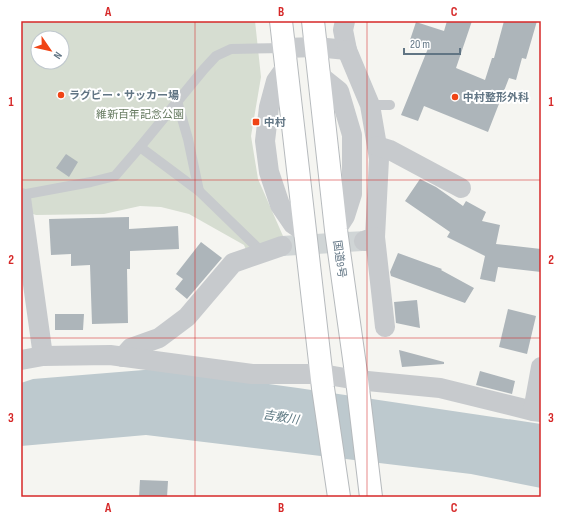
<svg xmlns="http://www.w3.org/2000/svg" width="562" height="518" viewBox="0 0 562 518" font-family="'Sofia Sans Condensed','Noto Sans JP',sans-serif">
	<rect width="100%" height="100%" fill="#f5f5f1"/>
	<path fill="#d6ddd1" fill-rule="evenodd" d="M21 21H255L261 77 251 136 258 179 283 236 247 252 244 245 189 214 161 207 140 206 104 214 36 215 21 210ZM38 38H62V62H38Z"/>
	<polygon fill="#bdc9ce" points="156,369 298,388 541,424 541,488 471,474 146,435 21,446 21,383 33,379"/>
	<g fill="#adb5ba">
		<polygon points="447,21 472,21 456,68 485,80 492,58 494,58 504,21 537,21 526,59 522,58 516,80 509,78 488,132 424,106 418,121 401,115 429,46 410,40 416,22 444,31"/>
		<polygon points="66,154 78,162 69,177 56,168"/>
		<polygon points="420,179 436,187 463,206 466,201 486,212 482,221 500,225 496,244 541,249 541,272 498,267 495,282 480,279 485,256 447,237 450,232 405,201"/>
		<polygon points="129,217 129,229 178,226 179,249 130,251 130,269 127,269 128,323 92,324 90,265 71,266 71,254 51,255 49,219"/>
		<polygon points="201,242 222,258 187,299 175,289 183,279 176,274"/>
		<polygon points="398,253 442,269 441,270 474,288 465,303 391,276 390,272"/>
		<polygon points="417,300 420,328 396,323 394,302"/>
		<polygon points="508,309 536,316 527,354 499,347"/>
		<polygon points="55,314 84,314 83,330 55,330"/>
		<polygon points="399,350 444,362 444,364 402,367"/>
		<polygon points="480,371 515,381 512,394 476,385"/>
		<polygon points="140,480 168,481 167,497 139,497"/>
	</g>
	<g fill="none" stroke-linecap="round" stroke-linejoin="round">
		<polyline stroke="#d0d5d6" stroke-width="20" stroke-dasharray="20 10" stroke-linecap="butt" points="282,246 364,241"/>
		<g stroke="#b6babd" stroke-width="24">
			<g id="trunk">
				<polyline points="281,21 323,388 339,497"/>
				<polyline points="313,21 336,230 357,380 371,497"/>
			</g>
		</g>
		<g stroke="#c7cacd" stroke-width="10">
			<polyline points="177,101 188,139 199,191"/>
			<polyline points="370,105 390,105"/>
			<polyline points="140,147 199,191 263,253"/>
			<polyline points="21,195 91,182 115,176 140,147 204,69 216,56 231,49 284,48"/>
		</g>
		<g stroke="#c7cacd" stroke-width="20">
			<polyline points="284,48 316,47 347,50 343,30 345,21"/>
			<polyline points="347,50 370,105 377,146 379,159 375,237 364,241"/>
			<polyline points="286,67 276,81 269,107 265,141 269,172 280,205 293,224 306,233"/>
			<polyline points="319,75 339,91 352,135 352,194 345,216 336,230"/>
			<polyline points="377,146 390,150 461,188"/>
			<polyline points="21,198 43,356"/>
			<polyline points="375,237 385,327"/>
			<polyline points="123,357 131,348 159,338 187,317 233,263 282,246"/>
			<polyline points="21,360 43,356 110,355 252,374 322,374 357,380 440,388 533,411 541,412"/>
			<polyline points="533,411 541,367"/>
		</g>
		<use href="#trunk" stroke="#fff" stroke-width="22"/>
	</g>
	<path fill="none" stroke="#d62828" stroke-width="1" stroke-opacity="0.55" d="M195 21V497M367 21V497M21 180H541M21 338H541"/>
	<g fill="#f04415" stroke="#fff" stroke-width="1.5">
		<circle cx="61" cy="95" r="4"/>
		<circle cx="455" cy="97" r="4"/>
		<rect x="252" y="118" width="8" height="8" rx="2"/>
	</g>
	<g text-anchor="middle" stroke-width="4" stroke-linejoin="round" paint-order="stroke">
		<g font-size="11" font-weight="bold" fill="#617584" stroke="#fff" text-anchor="start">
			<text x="69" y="99">ラグビー・サッカー場</text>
			<text x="463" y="101">中村整形外科</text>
			<text x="264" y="126">中村</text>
		</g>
		<g font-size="11" fill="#677b61" stroke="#fff">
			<text x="140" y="118">維新百年記念公園</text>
		</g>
		<g font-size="11" fill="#617584" stroke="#fff">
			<text transform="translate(340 259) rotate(82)" y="4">国道9号</text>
		</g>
		<g font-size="12" font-style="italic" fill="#5d7882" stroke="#fff">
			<text transform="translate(281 417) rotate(9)" y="4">吉敷川</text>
		</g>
	</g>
	<rect width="562" height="518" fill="none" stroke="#ffffff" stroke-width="44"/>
	<g transform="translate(50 50) rotate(124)"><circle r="19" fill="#ffffff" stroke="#c0c8ce"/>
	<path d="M0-3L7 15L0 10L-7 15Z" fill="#f04415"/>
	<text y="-6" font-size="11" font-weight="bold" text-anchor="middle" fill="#617584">N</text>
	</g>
	<path d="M404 48v6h56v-6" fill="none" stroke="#617584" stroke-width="2"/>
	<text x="410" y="48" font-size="12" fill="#617584" stroke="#ffffff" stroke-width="3" paint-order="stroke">20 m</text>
	<rect x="22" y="22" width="518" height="474" fill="none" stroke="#d62828" stroke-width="1.5"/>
	<g font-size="13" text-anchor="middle" font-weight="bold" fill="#d62828">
		<text x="108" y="16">A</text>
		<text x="281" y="16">B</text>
		<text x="454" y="16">C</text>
		<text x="11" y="106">1</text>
		<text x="551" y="106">1</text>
		<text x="11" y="264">2</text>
		<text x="551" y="264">2</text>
		<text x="11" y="422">3</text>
		<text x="551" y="422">3</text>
		<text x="108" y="512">A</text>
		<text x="281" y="512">B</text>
		<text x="454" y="512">C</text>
	</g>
</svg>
